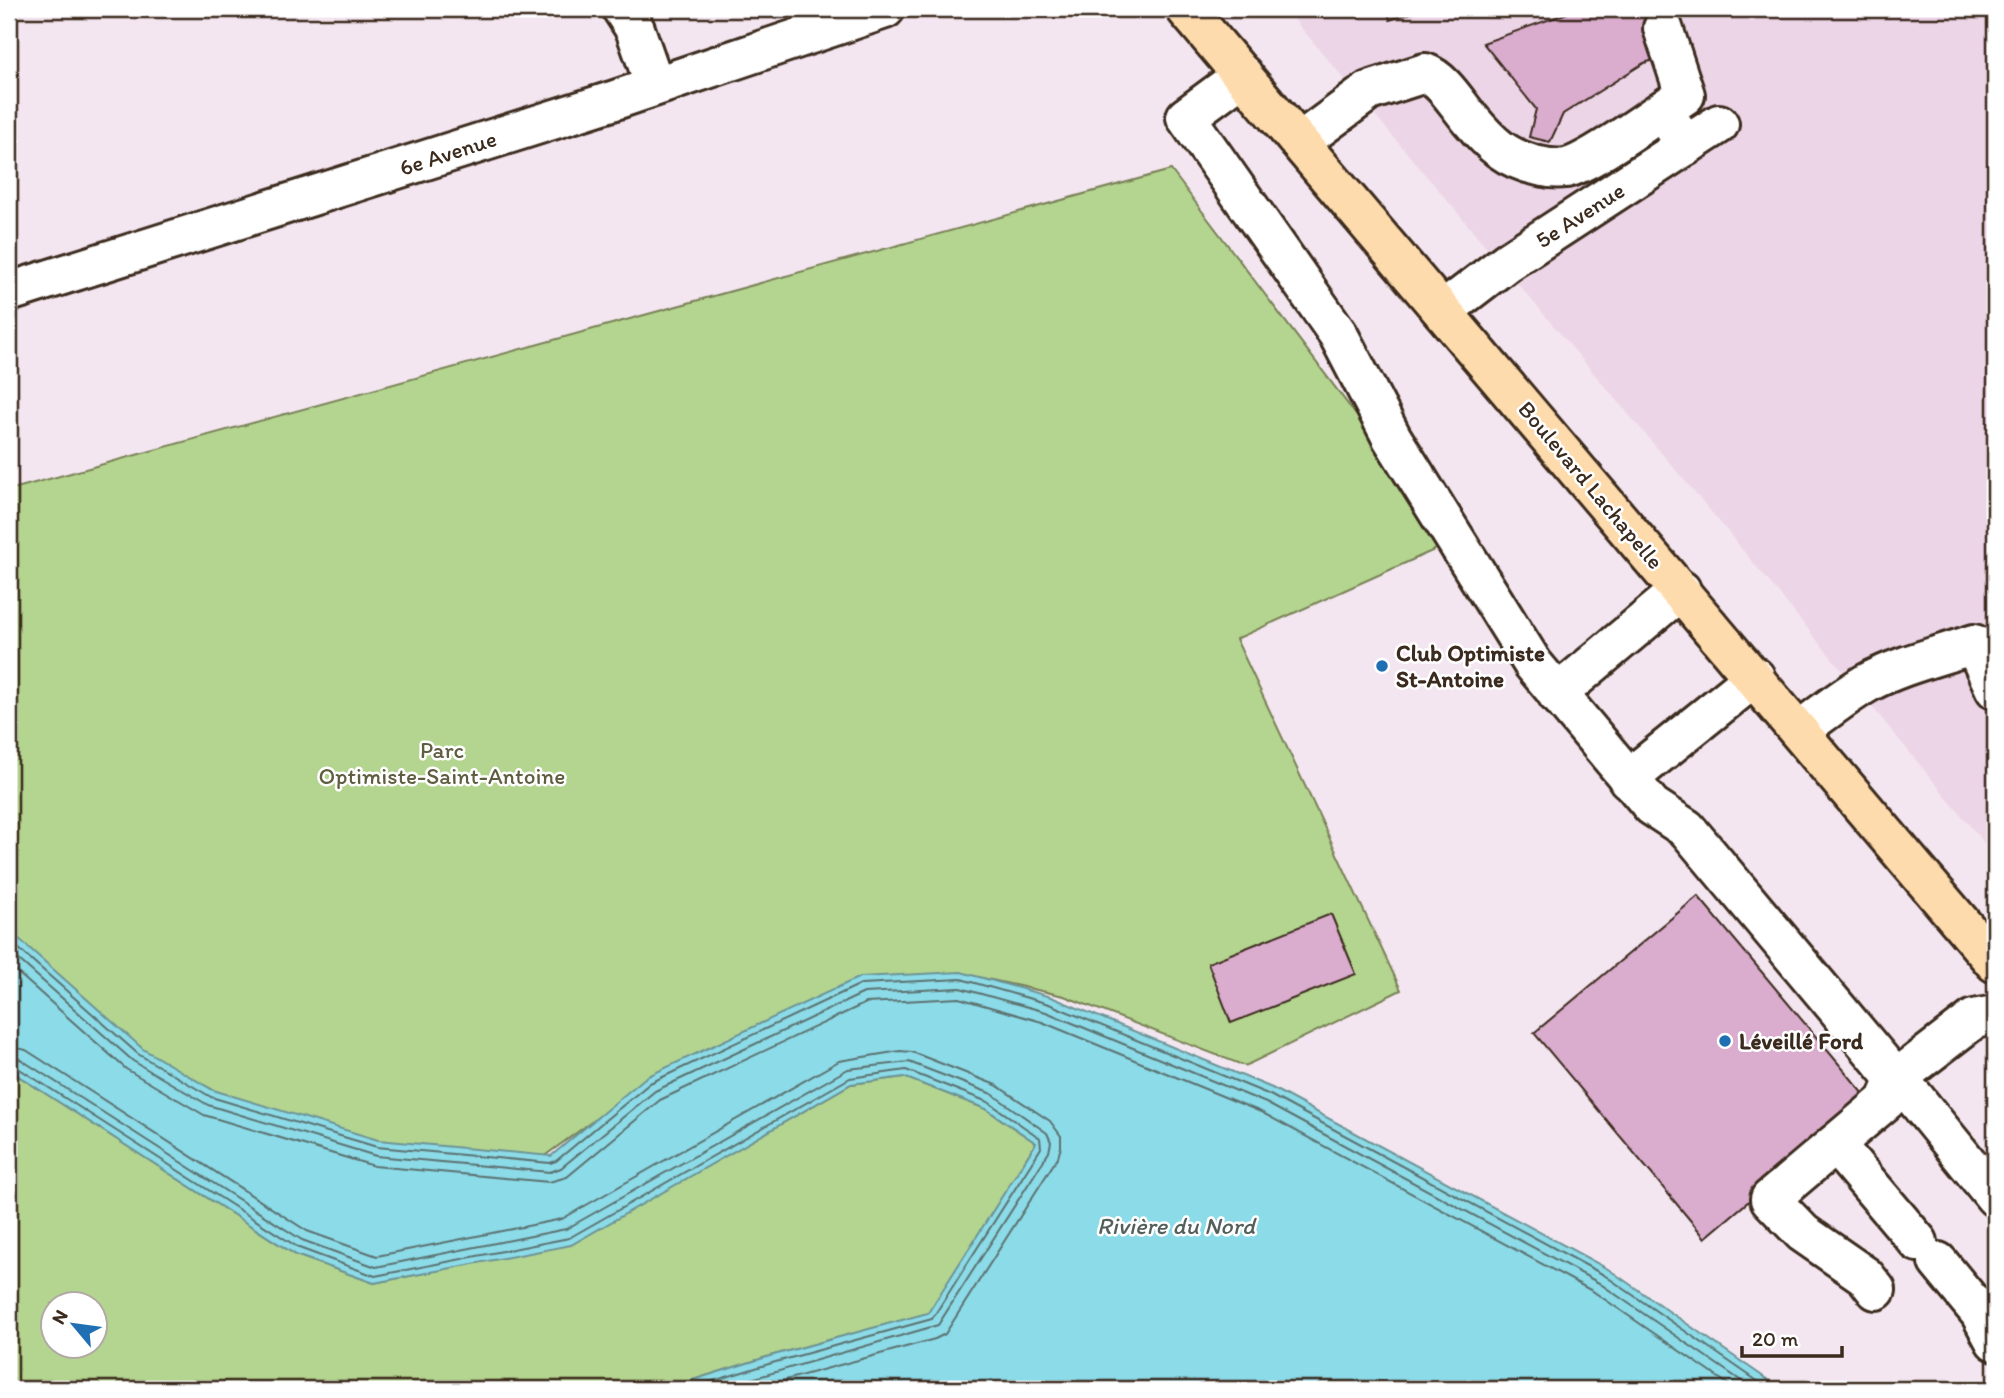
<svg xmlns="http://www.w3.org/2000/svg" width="2004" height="1398" viewBox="0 0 2004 1398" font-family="Itim,sans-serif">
	<rect width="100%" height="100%" fill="#f4e6f0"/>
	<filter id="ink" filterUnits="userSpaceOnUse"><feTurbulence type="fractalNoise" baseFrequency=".0143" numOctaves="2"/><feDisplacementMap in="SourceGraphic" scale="14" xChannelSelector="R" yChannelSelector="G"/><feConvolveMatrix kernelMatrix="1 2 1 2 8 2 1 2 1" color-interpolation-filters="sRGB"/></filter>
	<g filter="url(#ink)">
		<polygon fill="#ecd5e6" points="1285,9 1995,9 1995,856 1718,520"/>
		<g fill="#b4d58f" stroke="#788056" stroke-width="2" fill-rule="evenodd">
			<polygon points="1171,170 1452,542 1236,639 1401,990 1245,1066 1064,996 969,975 648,1081 543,1157 386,1145 219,1093 130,1048 9,932 9,490"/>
			<path d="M9 1070 296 1255 374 1283 571 1244 851 1084 904 1077 986 1109 1036 1143 929 1313 770 1356 664 1389H9ZM52 1304H94V1346H52Z"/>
		</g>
		<polygon fill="#8cdbe8" stroke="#6c9497" stroke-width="2" points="9,930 143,1049 213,1090 378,1140 551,1156 646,1077 860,977 961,972 1051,997 1272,1088 1608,1269 1781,1389 664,1389 770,1356 928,1313 1036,1143 986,1109 904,1077 851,1084 571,1245 374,1283 296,1255 9,1070"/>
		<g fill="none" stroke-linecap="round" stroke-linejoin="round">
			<g stroke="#5b716f" stroke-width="2">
				<polyline points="9,940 138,1054 211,1097 377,1147 550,1163 556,1161 650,1083 861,984 961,979 1049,1004 1270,1095 1604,1275 1769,1389"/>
				<polyline points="9,951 133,1061 208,1105 376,1156 550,1172 561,1168 655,1091 864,993 960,988 1046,1012 1266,1103 1599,1283 1753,1389"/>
				<polyline points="9,965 126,1069 204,1115 374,1166 549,1182 567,1177 660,1100 866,1003 959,998 1042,1022 1261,1112 1594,1292 1735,1389"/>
				<polyline points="9,1046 26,1050 307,1231 377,1256 562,1219 839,1061 900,1051 912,1052 996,1085 1050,1121 1061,1136 1061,1147 1058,1157 945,1334 935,1339 752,1389"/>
				<polyline points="9,1056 20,1059 302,1240 376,1267 566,1229 848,1069 909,1062 992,1094 1047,1133 1051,1142 1049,1152 938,1325 717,1389"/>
				<polyline points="9,1065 15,1066 299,1248 375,1276 569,1238 850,1078 906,1070 988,1102 1040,1138 1041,1148 932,1319 772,1363 687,1389"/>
			</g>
		</g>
		<g fill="#daaccd" stroke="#3b2a1e" stroke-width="2">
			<polygon points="1387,9 1423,9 1390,20"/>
			<polygon points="1579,9 1692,9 1693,12 1651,23 1661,58 1644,63 1563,114 1550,142 1529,137 1536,109 1483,43"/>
			<polygon points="1698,896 1869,1100 1705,1238 1534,1033"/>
			<polygon points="1331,914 1356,974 1231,1023 1208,963"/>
		</g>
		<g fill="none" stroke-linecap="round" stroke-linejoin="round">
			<g stroke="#3b2a1e" stroke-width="44">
				<g id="minor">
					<polyline points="622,9 635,29 655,86"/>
					<polyline points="1243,75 1186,117 1338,334 1392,438 1533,664 1652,806 1687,829 1896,1079 1974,1019 1995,1015"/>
					<polyline points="1663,110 1685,95 1663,28"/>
					<path d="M1300 142 1369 91 1425 73C1444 80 1457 104 1470 119 1491 144 1506 159 1539 166 1547 168 1558 169 1566 168 1589 163 1641 124 1663 110L1686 146"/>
					<polyline points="9,292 612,101 885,9"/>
					<polyline points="1443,311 1507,262 1719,124"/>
					<polyline points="1557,694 1681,590"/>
					<path d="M1800 730C1822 714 1843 697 1867 683 1900 665 1939 656 1974 644L1995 689"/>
					<polyline points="1628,779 1755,677"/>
					<polyline points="1835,1144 1918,1242"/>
					<polyline points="1938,1262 1980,1313 1995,1341"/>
					<polyline points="1876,1290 1865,1276 1803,1233 1770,1199 1887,1100 1896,1079 1914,1097 1995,1197"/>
				</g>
			</g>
			<g stroke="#3b2a1e" stroke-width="44">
				<polyline id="major" points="1186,9 1995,963"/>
			</g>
			<use href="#minor" stroke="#fff" stroke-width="38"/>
			<use href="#major" stroke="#fedbac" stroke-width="38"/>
		</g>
	</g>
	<g fill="#1f6fb2" stroke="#fff" stroke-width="2.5">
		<circle cx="1382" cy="666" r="7"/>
		<circle cx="1725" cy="1041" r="7"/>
	</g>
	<g text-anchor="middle" stroke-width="5" stroke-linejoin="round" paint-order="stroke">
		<g font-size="23" fill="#3b2a1e" stroke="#fff">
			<text transform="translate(448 153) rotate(-18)" y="8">6e Avenue</text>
			<text transform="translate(1580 215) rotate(-33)" y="8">5e Avenue</text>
			<text transform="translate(1591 485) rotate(50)" y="8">Boulevard Lachapelle</text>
		</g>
		<g font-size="23" font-weight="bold" fill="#3b2a1e" stroke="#fff" text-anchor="start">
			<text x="1396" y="661">Club Optimiste<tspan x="1396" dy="26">St-Antoine</tspan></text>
			<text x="1739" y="1049">Léveillé Ford</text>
		</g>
		<g font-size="23" fill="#5f5d40" stroke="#fff">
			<text x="442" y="758">Parc<tspan x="442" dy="26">Optimiste-Saint-Antoine</tspan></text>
		</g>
		<g font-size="24" font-style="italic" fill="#535f5b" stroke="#fff">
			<text x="1176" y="1234">Rivière du Nord</text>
		</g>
	</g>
	<rect width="2004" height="1398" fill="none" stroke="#fff" stroke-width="35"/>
	<rect x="18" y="18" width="1969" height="1363" fill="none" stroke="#3b2a1e" stroke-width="2.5" filter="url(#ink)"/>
	<g transform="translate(74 1325) rotate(299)"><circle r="33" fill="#ffffff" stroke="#b1aaa5" stroke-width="2"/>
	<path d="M0-5L12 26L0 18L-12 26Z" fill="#1f6fb2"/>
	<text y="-10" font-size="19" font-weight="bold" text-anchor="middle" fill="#3b2a1e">N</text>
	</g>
	<path d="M1742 1346v10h100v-10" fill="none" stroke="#3b2a1e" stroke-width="3.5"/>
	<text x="1752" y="1346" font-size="21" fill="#3b2a1e" stroke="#ffffff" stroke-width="5" paint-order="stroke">20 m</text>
</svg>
